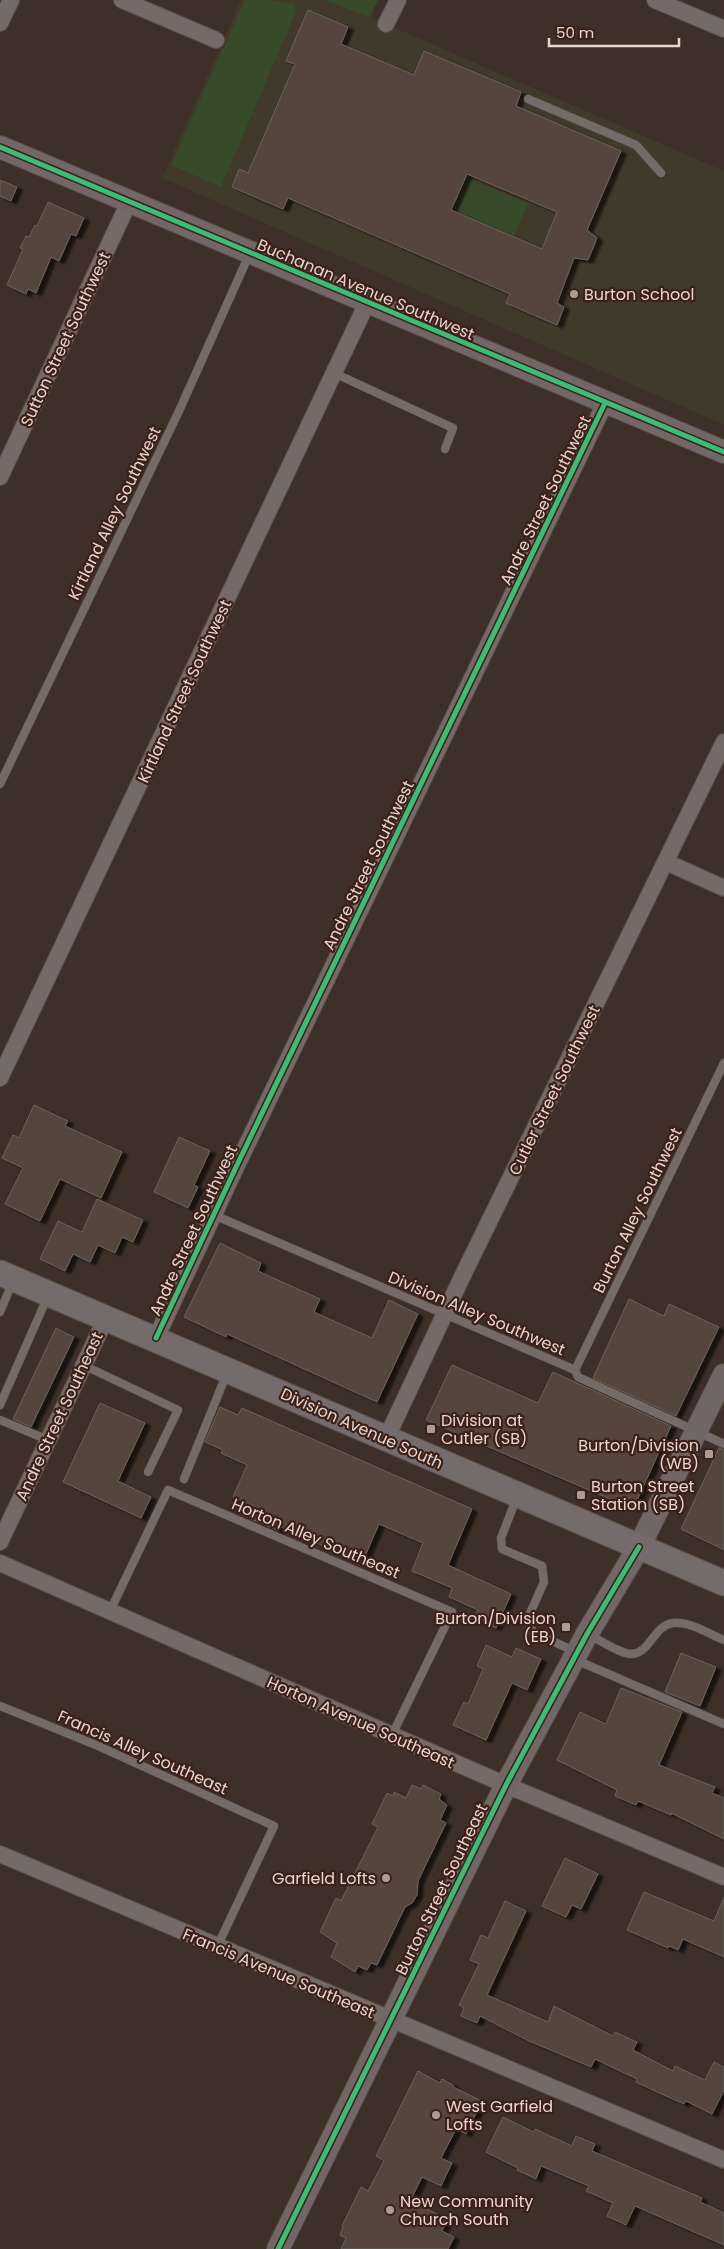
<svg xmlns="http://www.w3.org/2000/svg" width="724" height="2249" viewBox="0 0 724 2249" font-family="Poppins,sans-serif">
	<defs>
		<filter id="shadow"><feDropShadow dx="5.5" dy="3" stdDeviation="1" flood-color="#0009"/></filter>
	</defs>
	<rect width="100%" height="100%" fill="#3e2f29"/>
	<polygon fill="#413929" points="241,0 378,0 370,17 724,171 724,425 162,178"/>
	<g fill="#374b2a">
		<polygon points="245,0 269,0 294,4 296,12 221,187 171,165"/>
		<polygon points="324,0 378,0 370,17"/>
		<polygon points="467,177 528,204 514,236 453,209"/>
	</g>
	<g fill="#56453e" stroke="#6d605b" fill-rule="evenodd" filter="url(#shadow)">
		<path d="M308 10 348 27 341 44 414 75 424 51 521 92 516 106 621 151 587 230 597 238 588 260 574 258 557 303 564 307 557 325 506 303 510 294 288 198 283 209 232 187 239 169 248 173 295 64 286 61ZM467 174 557 212 542 249 451 210Z"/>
		<polygon points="0,180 17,187 11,201 0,196"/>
		<polygon points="48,202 84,218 76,236 71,234 59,261 51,257 36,293 28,289 26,294 7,285 23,249 20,248 26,236 29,237 35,225 37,226"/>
		<polygon points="34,1105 68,1121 65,1126 122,1152 101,1198 60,1179 40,1221 5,1204 23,1168 2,1158 13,1135 19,1138"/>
		<polygon points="179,1137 210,1151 194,1185 198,1187 188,1208 154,1192"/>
		<polygon points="97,1199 143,1220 133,1242 122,1237 115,1253 98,1245 90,1262 73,1254 65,1271 40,1259 58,1221 82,1232"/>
		<polygon points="220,1243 261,1263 258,1271 320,1299 314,1312 372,1338 389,1300 418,1314 377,1402 227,1334 226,1337 184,1317"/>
		<polygon points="629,1299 664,1316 669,1304 719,1327 676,1416 593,1378"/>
		<polygon points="56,1328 74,1337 31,1427 13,1419"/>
		<polygon points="452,1365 538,1403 553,1372 671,1426 633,1509 426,1420"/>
		<polygon points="100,1403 145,1423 118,1481 151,1497 141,1518 63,1482"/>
		<polygon points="220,1407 238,1415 242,1408 472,1509 448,1565 511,1594 496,1628 474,1618 478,1610 449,1597 452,1588 412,1571 423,1543 379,1524 362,1563 281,1527 279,1531 251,1519 256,1507 233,1497 247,1465 221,1453 223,1450 205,1442"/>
		<polygon points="719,1448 724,1450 724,1550 681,1529"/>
		<polygon points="486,1645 512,1657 516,1648 541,1659 527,1690 512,1683 486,1740 453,1725 464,1702 468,1704 483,1669 477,1666"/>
		<polygon points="681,1653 716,1667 700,1706 665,1692"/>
		<polygon points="621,1688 682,1712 659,1765 715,1787 712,1793 724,1798 724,1839 671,1813 671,1815 638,1801 636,1805 615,1796 617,1790 557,1760 580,1712 606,1724"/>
		<polygon points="412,1785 421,1789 423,1785 441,1794 439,1799 447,1805 440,1820 446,1823 418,1881 417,1895 412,1903 405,1907 377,1965 371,1963 367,1970 358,1966 355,1972 331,1957 337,1943 320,1932 336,1898 341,1901 378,1827 372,1824 387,1793 393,1796 394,1792 406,1798"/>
		<polygon points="565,1858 598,1874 581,1909 572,1905 566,1917 542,1906"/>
		<polygon points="644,1892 714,1921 724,1897 724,1957 683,1939 678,1950 669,1946 668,1948 627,1930"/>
		<polygon points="505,1901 526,1911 487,1995 548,2022 554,2006 613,2036 615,2032 637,2042 633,2050 673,2071 675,2066 705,2080 714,2062 724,2067 724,2090 712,2114 686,2101 684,2104 657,2092 636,2082 637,2079 595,2059 591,2067 529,2041 480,2016 477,2023 461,2016 464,2008 459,2005 479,1964 470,1960 481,1935 488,1938"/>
		<polygon points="418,2071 440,2083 442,2079 453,2085 453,2087 482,2101 466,2134 456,2129 441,2158 452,2163 441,2186 422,2177 410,2201 448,2219 442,2231 454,2237 448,2249 341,2249 346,2238 340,2235 343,2227 342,2226 361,2187 368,2191 384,2161 376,2156"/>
		<polygon points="503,2117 534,2132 535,2129 572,2146 576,2136 595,2144 592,2151 702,2198 700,2202 724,2213 724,2245 635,2206 626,2225 607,2216 613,2203 586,2191 589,2186 541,2166 536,2179 517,2170 518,2168 486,2152"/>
	</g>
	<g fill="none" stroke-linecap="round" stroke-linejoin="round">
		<g stroke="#5b4d48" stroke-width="9">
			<g id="lane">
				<polyline points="528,99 636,145 661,173"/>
				<polyline points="334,373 453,428 445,449"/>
				<polyline points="0,784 179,411 249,255"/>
				<polyline points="214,1215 575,1370 578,1377 724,1444"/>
				<polyline points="0,1312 13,1281"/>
				<polyline points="83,1365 178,1410 148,1472"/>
				<polyline points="575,1370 724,1063"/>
				<polyline points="0,1405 47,1298"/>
				<polyline points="0,1420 48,1440"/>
				<polyline points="184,1479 227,1373"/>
				<polyline points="517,1497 501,1538 502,1549 542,1566 544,1582 527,1620 533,1632 576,1652"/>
				<polyline points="110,1611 168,1490 452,1612 392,1735"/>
				<path d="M588 1634C600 1640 618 1653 631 1654 650 1654 654 1625 673 1623 689 1621 709 1634 724 1640"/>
				<polyline points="576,1660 724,1724"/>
				<polyline points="0,1706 96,1745 274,1826 217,1947"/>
			</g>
		</g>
		<g stroke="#5b4d48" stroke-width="18">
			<g id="street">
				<polyline points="122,0 216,40"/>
				<polyline points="655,0 724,29"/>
				<polyline points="0,23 11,0"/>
				<polyline points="386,24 398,0"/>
				<polyline points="0,477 129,202"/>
				<polyline points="666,862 724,888"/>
				<polyline points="0,1078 367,303"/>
				<polyline points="156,1338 237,1165 605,403"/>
				<polyline points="386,1439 462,1277 724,742"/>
				<polyline points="0,1542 106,1318"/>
				<polyline points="0,1563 506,1785 724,1877"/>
				<polyline points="0,1854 724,2160"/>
			</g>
		</g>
		<g stroke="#5b4d48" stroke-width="24">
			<g id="secondary">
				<polyline points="0,147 724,452"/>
				<polyline points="278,2249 506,1785 587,1634 639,1547 724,1375"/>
			</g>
		</g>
		<g stroke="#5b4d48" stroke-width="27">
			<polyline id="primary" points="0,1273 724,1583"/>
		</g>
		<use href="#lane" stroke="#766a66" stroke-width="8"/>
		<use href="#street" stroke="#766a66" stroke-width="16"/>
		<use href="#secondary" stroke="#736765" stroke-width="22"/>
		<use href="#primary" stroke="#756a6c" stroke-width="25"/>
		<g stroke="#3c2118" stroke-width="8">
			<g id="cycleway">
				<polyline points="0,147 724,452"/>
				<polyline points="156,1338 237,1165 605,403"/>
				<polyline points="278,2249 506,1785 587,1634 639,1547"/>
			</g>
		</g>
		<use href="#cycleway" stroke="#3abd76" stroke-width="5"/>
	</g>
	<g fill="#ac9c95" stroke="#3c2118" stroke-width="2">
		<circle cx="574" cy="294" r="5"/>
		<rect x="426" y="1424" width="10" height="10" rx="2.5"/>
		<rect x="704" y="1449" width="10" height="10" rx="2.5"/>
		<rect x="576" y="1490" width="10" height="10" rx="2.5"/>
		<rect x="561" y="1622" width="10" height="10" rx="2.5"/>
		<circle cx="386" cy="1878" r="5"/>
		<circle cx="436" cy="2115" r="5"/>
		<circle cx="390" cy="2210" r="5"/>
	</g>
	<g text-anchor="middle" stroke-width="4.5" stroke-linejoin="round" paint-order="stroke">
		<g font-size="16" fill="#e8d6cf" stroke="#3c2118">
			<text transform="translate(366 289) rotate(23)" y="6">Buchanan Avenue Southwest</text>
			<text transform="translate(65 339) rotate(-65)" y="6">Sutton Street Southwest</text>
			<text transform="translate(545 500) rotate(-64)" y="6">Andre Street Southwest</text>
			<text transform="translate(114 513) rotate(-64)" y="6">Kirtland Alley Southwest</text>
			<text transform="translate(184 691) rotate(-65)" y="6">Kirtland Street Southwest</text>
			<text transform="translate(368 865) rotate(-64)" y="6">Andre Street Southwest</text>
			<text transform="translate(554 1090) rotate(-64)" y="6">Cutler Street Southwest</text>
			<text transform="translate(637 1210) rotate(-64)" y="6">Burton Alley Southwest</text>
			<text transform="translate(193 1230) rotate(-65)" y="6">Andre Street Southwest</text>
			<text transform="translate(477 1313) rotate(23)" y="6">Division Alley Southwest</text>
			<text transform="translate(59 1416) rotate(-65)" y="6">Andre Street Southeast</text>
			<text transform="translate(362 1428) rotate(24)" y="6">Division Avenue South</text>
			<text transform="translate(316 1538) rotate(23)" y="6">Horton Alley Southeast</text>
			<text transform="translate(361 1722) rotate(24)" y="6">Horton Avenue Southeast</text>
			<text transform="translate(143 1752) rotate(24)" y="6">Francis Alley Southeast</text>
			<text transform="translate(441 1889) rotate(-64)" y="6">Burton Street Southeast</text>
			<text transform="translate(279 1973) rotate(23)" y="6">Francis Avenue Southeast</text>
		</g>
		<g font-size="16" fill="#e8d6cf" stroke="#3c2118" text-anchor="start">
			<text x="584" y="300">Burton School</text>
			<text x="441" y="1426">Division at<tspan x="441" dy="18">Cutler (SB)</tspan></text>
			<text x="699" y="1451" text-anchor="end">Burton/Division<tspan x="699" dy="18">(WB)</tspan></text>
			<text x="591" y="1492">Burton Street<tspan x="591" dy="18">Station (SB)</tspan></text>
			<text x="556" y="1624" text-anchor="end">Burton/Division<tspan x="556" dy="18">(EB)</tspan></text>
			<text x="376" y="1884" text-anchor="end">Garfield Lofts</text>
			<text x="446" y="2112">West Garfield<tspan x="446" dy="18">Lofts</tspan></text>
			<text x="400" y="2207">New Community<tspan x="400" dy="18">Church South</tspan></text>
		</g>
	</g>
	<path d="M549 38v8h130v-8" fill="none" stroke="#e8d6cf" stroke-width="2.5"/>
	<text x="556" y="38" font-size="15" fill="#e8d6cf" stroke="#3c2118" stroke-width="4" paint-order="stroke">50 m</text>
</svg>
